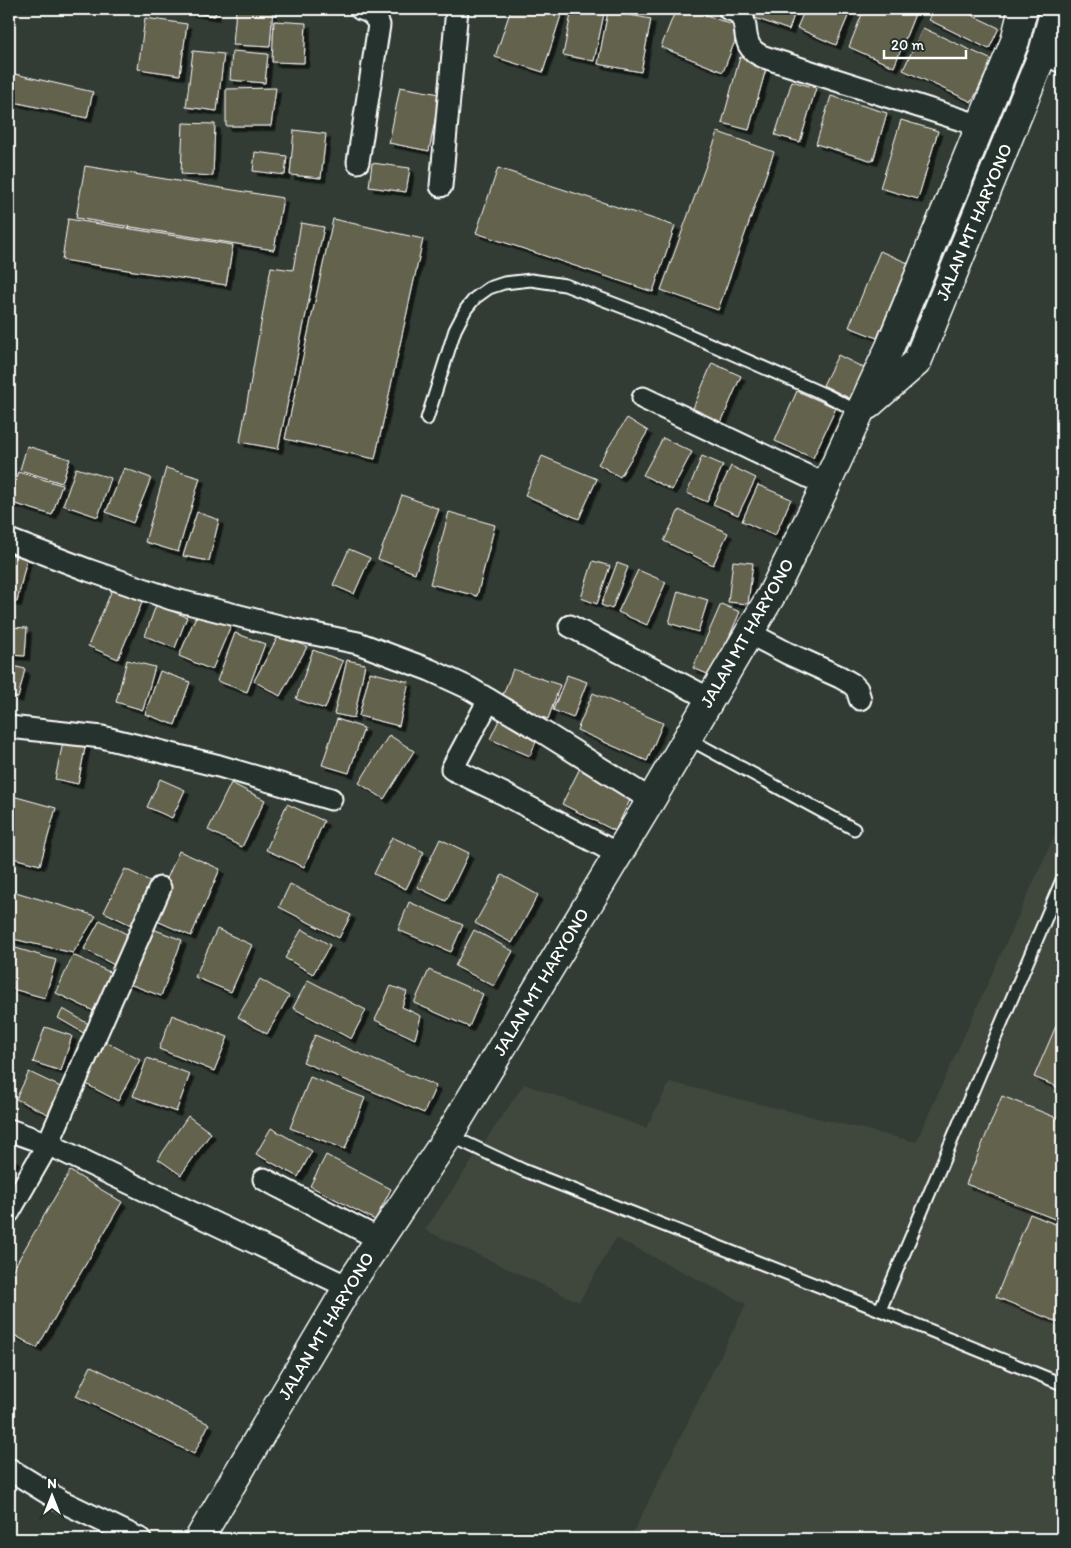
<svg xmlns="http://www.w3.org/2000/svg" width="1071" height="1548" viewBox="0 0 1071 1548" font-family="Itim,sans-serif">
	<defs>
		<filter id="shadow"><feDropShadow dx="4.5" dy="4.5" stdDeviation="0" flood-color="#0009"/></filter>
	</defs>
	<rect width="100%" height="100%" fill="#323c34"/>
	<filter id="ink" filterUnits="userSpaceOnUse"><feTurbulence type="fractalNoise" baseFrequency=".02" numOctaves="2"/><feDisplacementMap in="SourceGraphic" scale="10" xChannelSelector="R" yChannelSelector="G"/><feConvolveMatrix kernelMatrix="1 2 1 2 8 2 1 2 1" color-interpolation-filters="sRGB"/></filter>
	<g filter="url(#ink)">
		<polygon fill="#41473c" points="1062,819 1062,1539 630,1539 746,1304 616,1238 579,1302 425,1230 524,1084 646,1128 670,1082 916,1142"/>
		<g fill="#64624e" stroke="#fff" filter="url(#shadow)">
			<polygon points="184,9 216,9 215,16 184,11"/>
			<polygon points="236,9 273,9 270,47 233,45"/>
			<polygon points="511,9 563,9 543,72 495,57"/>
			<polygon points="572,9 605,9 594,61 563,55"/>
			<polygon points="676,9 691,9 740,28 723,72 661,47"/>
			<polygon points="758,9 796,9 789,30 755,18"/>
			<polygon points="805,9 851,9 836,45 797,28"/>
			<polygon points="864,9 917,9 894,67 849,47"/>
			<polygon points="934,9 959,9 999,28 989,49 929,20"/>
			<polygon points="608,11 651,19 641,72 598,64"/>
			<polygon points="145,18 187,24 180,75 138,69"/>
			<polygon points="274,21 306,23 304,63 272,62"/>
			<polygon points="923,28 992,60 972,102 903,70"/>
			<polygon points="193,51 224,54 217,111 186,107"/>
			<polygon points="232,51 268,54 265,83 230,80"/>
			<polygon points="740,57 767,65 749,130 722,123"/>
			<polygon points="15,74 93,92 87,118 9,101"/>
			<polygon points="792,81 816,88 800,142 775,135"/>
			<polygon points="400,87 440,94 429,151 389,143"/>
			<polygon points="276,88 271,126 226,126 226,89"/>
			<polygon points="831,96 887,113 873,161 816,144"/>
			<polygon points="901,120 938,131 918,199 880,188"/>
			<polygon points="183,123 215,124 213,176 181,174"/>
			<polygon points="294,130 326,134 321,178 290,175"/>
			<polygon points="718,132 774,152 718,310 661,290"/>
			<polygon points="255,152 287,156 285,175 253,171"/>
			<polygon points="372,163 410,168 406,192 369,187"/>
			<polygon points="85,166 283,198 274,250 76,218"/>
			<polygon points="498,168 675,226 653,292 476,233"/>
			<polygon points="68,219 233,245 226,285 62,260"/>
			<polygon points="333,219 423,239 375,459 285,439"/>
			<polygon points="301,223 324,227 278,449 240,442 271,267 293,270"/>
			<polygon points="880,251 908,263 877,338 849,327"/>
			<polygon points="838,355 866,369 851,399 823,385"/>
			<polygon points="712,363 741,376 720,425 691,413"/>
			<polygon points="797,391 836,408 813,458 775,441"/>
			<polygon points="627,418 648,431 620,477 598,464"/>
			<polygon points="663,438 692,452 672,490 643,475"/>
			<polygon points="27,446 70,459 62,483 20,470"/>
			<polygon points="542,456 597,479 579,519 525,495"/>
			<polygon points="702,456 723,465 707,502 687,493"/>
			<polygon points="731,466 756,478 738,515 713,504"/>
			<polygon points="76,468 111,478 98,517 63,505"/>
			<polygon points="124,468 151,478 133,523 106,512"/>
			<polygon points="166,468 200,478 178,552 145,542"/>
			<polygon points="18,472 62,485 52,515 9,502"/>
			<polygon points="758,485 791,499 775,536 742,521"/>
			<polygon points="402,495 439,509 415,573 378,559"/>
			<polygon points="679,510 728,533 713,565 664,541"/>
			<polygon points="197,512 219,520 209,561 183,556"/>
			<polygon points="449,512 495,525 477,596 430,584"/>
			<polygon points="349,549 370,558 354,594 333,585"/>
			<polygon points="9,554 27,558 17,602 9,601"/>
			<polygon points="593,561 610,566 597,604 581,598"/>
			<polygon points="733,561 753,563 748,604 728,602"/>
			<polygon points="617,563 628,567 612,609 601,605"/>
			<polygon points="638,570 666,582 647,625 618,612"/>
			<polygon points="115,583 145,596 118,659 88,646"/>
			<polygon points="678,591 708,600 698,632 669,623"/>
			<polygon points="721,604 740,612 712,676 693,668"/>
			<polygon points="156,605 187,617 175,648 145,636"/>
			<polygon points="199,609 232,623 212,670 179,656"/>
			<polygon points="9,627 27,628 25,656 9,655"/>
			<polygon points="235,633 265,644 247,692 217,681"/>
			<polygon points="280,633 307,647 280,696 254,681"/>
			<polygon points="313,650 343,661 325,709 296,699"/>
			<polygon points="127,660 155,667 143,710 116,702"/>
			<polygon points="347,660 365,664 354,718 334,714"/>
			<polygon points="9,665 25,669 18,698 9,695"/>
			<polygon points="513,669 560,685 548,719 500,702"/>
			<polygon points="160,671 190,682 175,725 145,714"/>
			<polygon points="370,672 409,682 399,726 359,716"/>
			<polygon points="567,675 587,682 573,718 553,710"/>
			<polygon points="593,693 663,723 647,761 577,730"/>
			<polygon points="337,719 364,728 349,773 322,765"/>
			<polygon points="499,720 538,737 530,756 490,739"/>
			<polygon points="389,735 414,751 384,799 359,783"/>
			<polygon points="64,738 86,743 78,784 55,779"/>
			<polygon points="580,768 633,794 615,831 562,804"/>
			<polygon points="160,779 185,790 172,818 147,807"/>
			<polygon points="231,783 265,800 242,847 208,830"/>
			<polygon points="9,795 56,808 40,865 9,857"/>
			<polygon points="287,804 324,821 304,867 266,850"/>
			<polygon points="392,837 424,852 406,889 374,874"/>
			<polygon points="440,839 469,853 446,901 417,887"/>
			<polygon points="179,851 220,869 191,936 150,918"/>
			<polygon points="125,869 156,884 135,927 104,912"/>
			<polygon points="502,875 538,895 512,943 475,923"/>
			<polygon points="290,884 351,915 339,938 279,907"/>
			<polygon points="9,890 96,916 73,953 9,938"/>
			<polygon points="409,902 463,925 451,952 398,930"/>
			<polygon points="100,920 134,938 118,967 84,949"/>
			<polygon points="145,926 182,940 161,996 124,982"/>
			<polygon points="217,929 252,945 231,992 195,977"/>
			<polygon points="302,929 330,945 313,974 285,958"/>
			<polygon points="474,930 513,951 494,986 455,966"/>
			<polygon points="9,946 56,960 45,998 9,988"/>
			<polygon points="1062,949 1062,968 1056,965"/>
			<polygon points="73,955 118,976 100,1014 56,993"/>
			<polygon points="429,970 483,994 469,1027 414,1003"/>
			<polygon points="260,979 289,996 267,1034 238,1017"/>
			<polygon points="308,980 366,1010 351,1039 293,1008"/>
			<polygon points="391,986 407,992 402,1007 421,1016 415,1039 375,1020"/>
			<polygon points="63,1009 92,1026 87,1035 58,1018"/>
			<polygon points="1062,1012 1062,1089 1034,1077"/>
			<polygon points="172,1015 228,1037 214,1071 159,1049"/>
			<polygon points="45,1027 72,1036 61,1071 33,1062"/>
			<polygon points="315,1035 436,1086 424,1113 303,1062"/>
			<polygon points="106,1042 140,1060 118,1101 84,1083"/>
			<polygon points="147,1058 190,1074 176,1112 133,1096"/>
			<polygon points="29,1072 67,1090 54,1117 16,1099"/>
			<polygon points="310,1077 365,1098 345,1149 290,1128"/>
			<polygon points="1002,1096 1062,1120 1062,1222 966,1184"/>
			<polygon points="188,1116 211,1133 181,1175 158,1159"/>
			<polygon points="271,1128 312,1151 298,1177 256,1154"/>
			<polygon points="326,1155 391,1189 375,1220 310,1186"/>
			<polygon points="9,1156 15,1159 9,1173"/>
			<polygon points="70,1171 122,1202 37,1348 9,1332 9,1276"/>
			<polygon points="1030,1214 1062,1227 1062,1324 996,1297"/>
			<polygon points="91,1366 209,1424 194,1454 76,1396"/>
		</g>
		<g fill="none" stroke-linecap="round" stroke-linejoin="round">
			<g stroke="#fff" stroke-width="15">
				<g id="lane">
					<polyline points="427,419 455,330 466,309 475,298 489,288 504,283 531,280 565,285 646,316 826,395 859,412"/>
					<polyline points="687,738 854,829"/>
					<polyline points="449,1135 523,1170 880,1310 1062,1384"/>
					<polyline points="880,1310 1062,880"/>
				</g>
			</g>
			<g stroke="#fff" stroke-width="25">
				<g id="street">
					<path d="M729 9C753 15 740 34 751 48 754 52 759 55 764 57L981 126"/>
					<polyline points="1043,53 1062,62"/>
					<path d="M358 162 379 25C376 16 370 11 361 9"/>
					<polyline points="441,186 457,9"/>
					<polyline points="643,398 826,485"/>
					<polyline points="9,540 88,570 172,599 295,630 358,643 430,670 469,688 543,732 651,800"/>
					<polyline points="570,626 710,699"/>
					<polyline points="749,633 787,653 840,677 852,684 857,689 860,699"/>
					<polyline points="489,700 452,769 504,794 618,854"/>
					<polyline points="9,727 102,737 219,766 331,799"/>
					<polyline points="9,1130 48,1144 348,1287"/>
					<polyline points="264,1179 379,1239"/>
					<polyline points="9,1212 48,1144 160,888"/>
					<polyline points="9,1469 61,1501 140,1539"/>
				</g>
			</g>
			<g stroke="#fff" stroke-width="31">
				<g id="secondary">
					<polyline points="868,405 917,362 1043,53 1055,9"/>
					<polyline points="199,1539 348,1287 449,1135 651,800 772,594 826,485 889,349 1015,41 1023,9"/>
				</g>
			</g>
			<use href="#lane" stroke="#26332d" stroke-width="11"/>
			<use href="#street" stroke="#26332d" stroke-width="21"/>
			<use href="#secondary" stroke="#26332d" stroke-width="28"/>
		</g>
	</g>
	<g text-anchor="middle" stroke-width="5" stroke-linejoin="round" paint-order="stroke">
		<g font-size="18" fill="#fff" stroke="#26332d">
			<text transform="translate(974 222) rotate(-67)" y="6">JALAN MT HARYONO</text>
			<text transform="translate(747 633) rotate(-60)" y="6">JALAN MT HARYONO</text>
			<text transform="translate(541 982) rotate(-59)" y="6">JALAN MT HARYONO</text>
			<text transform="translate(326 1326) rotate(-59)" y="6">JALAN MT HARYONO</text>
		</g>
	</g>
	<rect width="1071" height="1548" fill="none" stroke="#26332d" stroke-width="30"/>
	<rect x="15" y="15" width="1041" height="1518" fill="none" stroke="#fff" stroke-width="2" filter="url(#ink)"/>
	<g transform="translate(52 1496)" stroke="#26332d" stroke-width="4" paint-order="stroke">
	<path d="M0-4L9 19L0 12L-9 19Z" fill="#ffffff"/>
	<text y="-8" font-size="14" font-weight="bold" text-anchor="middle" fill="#ffffff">N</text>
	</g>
	<path d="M884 50v8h82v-8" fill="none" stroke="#ffffff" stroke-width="2.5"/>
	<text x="891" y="50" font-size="15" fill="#ffffff" stroke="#26332d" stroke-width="4" paint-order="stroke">20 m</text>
</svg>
